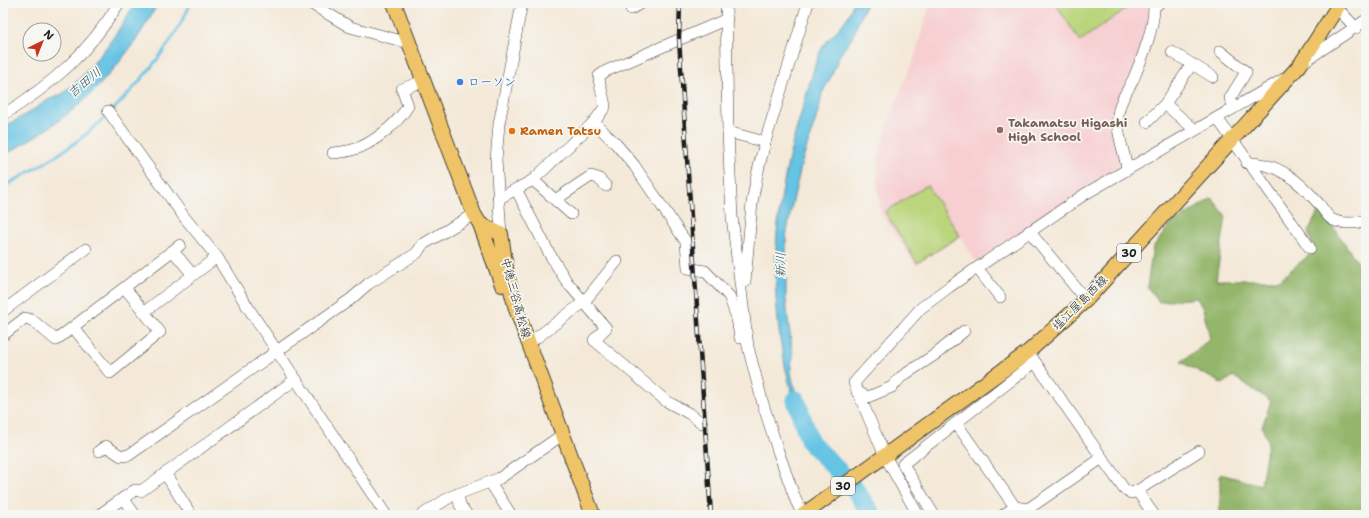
<svg xmlns="http://www.w3.org/2000/svg" width="1369" height="518" viewBox="0 0 1369 518" font-family="'Shantell Sans','Klee One',sans-serif">
	<rect width="100%" height="100%" fill="#f6f6f2"/>
	<filter id="ink" filterUnits="userSpaceOnUse"><feTurbulence type="fractalNoise" baseFrequency=".025" numOctaves="2"/><feDisplacementMap in="SourceGraphic" scale="8" xChannelSelector="R" yChannelSelector="G"/><feConvolveMatrix kernelMatrix="1 2 1 2 8 2 1 2 1" color-interpolation-filters="sRGB"/></filter>
	<filter id="wash" filterUnits="userSpaceOnUse"><feTurbulence type="fractalNoise" baseFrequency=".012" numOctaves="4" result="noise"/><feDisplacementMap in="SourceGraphic" scale="16" xChannelSelector="R" yChannelSelector="G"/><feGaussianBlur stdDeviation="0.9" result="paint"/><feColorMatrix in="noise" values="0 0 0 0 0 0 0 0 0 0 0 0 0 0 0 0 0 1.4 0 .05"/><feComposite in="paint" operator="in"/></filter>
	<g filter="url(#wash)">
		<rect width="100%" height="100%" fill="#f4e9d8"/>
		<polygon fill="#f7cfd1" points="930,3 1152,3 1148,6 1151,16 1135,71 1118,105 1121,164 976,262 961,237 916,265 881,214 877,186 879,155 889,121 914,58"/>
		<g fill="#bad57b" stroke="#6b784c">
			<polygon points="1055,3 1147,3 1127,8 1080,41"/>
			<polygon points="927,185 960,236 917,263 885,212"/>
		</g>
		<polygon fill="#93b66b" stroke="#586944" points="1212,198 1226,216 1216,280 1279,280 1314,251 1308,232 1320,208 1366,274 1366,515 1220,515 1220,474 1261,485 1268,441 1262,427 1271,401 1233,376 1223,384 1181,362 1210,339 1203,309 1197,298 1159,302 1147,287 1153,247 1170,225"/>
		<g fill="#65c3e3" stroke="#407080">
			<path d="M135 3H158C137 44 102 88 65 116 46 131 24 143 3 156V127C18 120 31 111 45 102 50 98 57 97 62 94 89 74 119 32 135 3Z"/>
			<path d="M853 3H866L852 38 839 56 832 75 822 93 819 109 802 162 793 201 786 237V301L793 359C785 370 803 412 808 424L801 421C763 316 770 209 804 104 809 87 813 68 820 52 830 32 849 25 853 3Z"/>
		</g>
		<g fill="none" stroke-linecap="round" stroke-linejoin="round">
			<g stroke="#65c3e3" stroke-width="3">
				<path d="M113 110C144 78 173 44 191 3"/>
				<path d="M3 187C40 166 76 147 106 116"/>
			</g>
			<polyline stroke="#65c3e3" stroke-width="19" points="796,400 810,442 852,485 872,515"/>
		</g>
	</g>
	<g filter="url(#ink)">
		<g fill="none" stroke-linecap="round" stroke-linejoin="round">
			<g stroke="#3c3b38" stroke-width="12">
				<g id="minor">
					<polyline points="310,3 350,27 409,43"/>
					<polyline points="630,3 631,9 641,3"/>
					<polyline points="726,3 728,132 732,217 748,347 763,404 778,451 796,501 803,515"/>
					<polyline points="1337,8 1356,28"/>
					<polyline points="1220,51 1246,72 1230,98 1234,108"/>
					<polyline points="1172,52 1213,77"/>
					<polyline points="1302,63 1366,20"/>
					<polyline points="1165,104 1195,130"/>
					<polyline points="108,111 185,218 217,257 249,309 386,515"/>
					<path d="M3 115C52 84 89 53 119 3"/>
					<polyline points="1217,118 1310,248"/>
					<polyline points="594,122 616,144 634,165 686,242 688,268 705,271 729,296 737,318 740,338"/>
					<polyline points="1147,122 1165,104 1192,64"/>
					<polyline points="728,132 765,142"/>
					<path d="M333 153C339 152 346 152 352 150 372 145 398 123 408 106L402 89 423 81"/>
					<path d="M1247 163C1278 162 1300 182 1319 204 1323 209 1328 218 1333 220 1342 224 1357 224 1366 220"/>
					<path d="M1127 169C1124 148 1113 127 1120 106 1123 95 1131 86 1135 75 1143 57 1154 27 1154 7L1159 3"/>
					<polyline points="533,180 571,214"/>
					<polyline points="516,189 549,253 567,282 606,328 594,340 666,401 690,414 702,423"/>
					<path d="M498 199 533 180 594 122 605 107C604 96 599 87 599 76L606 71 727 19"/>
					<polyline points="555,200 591,176 598,178 606,186"/>
					<polyline points="1029,231 1086,300"/>
					<polyline points="501,234 496,160 499,124 522,3"/>
					<polyline points="173,251 193,275"/>
					<polyline points="977,268 1000,297"/>
					<polyline points="745,282 752,203 757,175 765,142 808,3"/>
					<polyline points="3,311 86,249"/>
					<polyline points="144,312 217,257"/>
					<polyline points="73,327 110,373 160,332 125,288"/>
					<polyline points="3,335 25,318 32,320 56,340 180,245"/>
					<polyline points="528,344 584,302 617,261"/>
					<polyline points="857,392 868,397 892,387 901,377 936,354 964,331"/>
					<polyline points="956,423 1015,507"/>
					<polyline points="99,451 106,446 121,456 129,455 351,299 368,284 417,253 422,245 474,214"/>
					<polyline points="1102,458 1124,489 1131,493 1137,491 1199,451"/>
					<polyline points="165,473 191,515"/>
					<polyline points="490,482 511,515"/>
					<polyline points="1137,491 1154,515"/>
					<polyline points="458,494 460,505 467,515"/>
					<polyline points="123,498 135,515"/>
					<polyline points="99,515 135,490 141,491 296,379"/>
					<polyline points="422,515 450,497 500,478 562,435"/>
					<polyline points="918,515 885,456 854,383 921,308 949,287 1085,194 1284,79"/>
					<polyline points="934,515 903,464 1035,362"/>
					<polyline points="1003,515 1015,507 1028,509 1102,458 1028,352"/>
				</g>
			</g>
			<g stroke="#3c3b38" stroke-width="16">
				<g id="major">
					<polyline points="394,3 474,214 480,224 501,234 507,275 516,309 593,515"/>
					<polyline points="480,224 502,285"/>
					<polyline points="803,515 1028,352 1086,300 1300,65 1340,3"/>
				</g>
			</g>
			<use href="#minor" stroke="#fff" stroke-width="11"/>
			<use href="#major" stroke="#efc469" stroke-width="14"/>
			<g stroke="#1c1c1c" stroke-width="4.5">
				<polyline id="rail" points="680,3 679,39 711,515"/>
			</g>
			<use href="#rail" stroke="#f6f6f2" stroke-width="3" stroke-dasharray="9" stroke-linecap="butt"/>
		</g>
	</g>
	<circle fill="#3f7fe0" stroke="#f6f6f2" stroke-width="1.5" cx="460" cy="82" r="4"/>
	<circle fill="#8d6e63" stroke="#f6f6f2" stroke-width="1.5" cx="1000" cy="130" r="4"/>
	<circle fill="#e8710a" stroke="#f6f6f2" stroke-width="1.5" cx="512" cy="131" r="4"/>
	<g text-anchor="middle" stroke-width="3.5" stroke-linejoin="round" paint-order="stroke">
		<g fill="#f6f6f2" stroke="#5d5d5c" stroke-width="1">
			<rect x="1117" y="244" width="24" height="18" rx="3"/>
			<rect x="831" y="477" width="24" height="18" rx="3"/>
		</g>
		<g font-size="11" font-weight="bold" fill="#1c1c1c">
			<text x="1129" y="257">30</text>
			<text x="843" y="490">30</text>
		</g>
		<g font-size="12" font-weight="bold" fill="#366cbe" stroke="#f6f6f2" text-anchor="start">
			<text x="468" y="86">ローソン</text>
		</g>
		<g font-size="12" font-weight="bold" fill="#785e54" stroke="#f6f6f2" text-anchor="start">
			<text x="1008" y="127">Takamatsu Higashi<tspan x="1008" dy="14">High School</tspan></text>
		</g>
		<g font-size="12" font-weight="bold" fill="#c56008" stroke="#f6f6f2" text-anchor="start">
			<text x="520" y="135">Ramen Tatsu</text>
		</g>
		<g font-size="12" fill="#1c1c1c" stroke="#f6f6f2">
			<text transform="translate(516 298) rotate(75)" y="4">中徳三谷高松線</text>
			<text transform="translate(1080 303) rotate(-45)" y="4">塩江屋島西線</text>
		</g>
		<g font-size="13" font-style="italic" fill="#365662" stroke="#f6f6f2">
			<text transform="translate(84 82) rotate(-40)" y="5">吉田川</text>
			<text transform="translate(780 265) rotate(-90)" y="5">新川</text>
		</g>
	</g>
	<rect width="1369" height="518" fill="none" stroke="#f6f6f2" stroke-width="16"/>
	<g transform="translate(42 42) rotate(43)"><circle r="19" fill="#f6f6f2" stroke="#9f9f9c"/>
	<path d="M0-3L7 15L0 10L-7 15Z" fill="#c8321e"/>
	<text y="-6" font-size="11" font-weight="bold" text-anchor="middle" fill="#1c1c1c">N</text>
	</g>
</svg>
